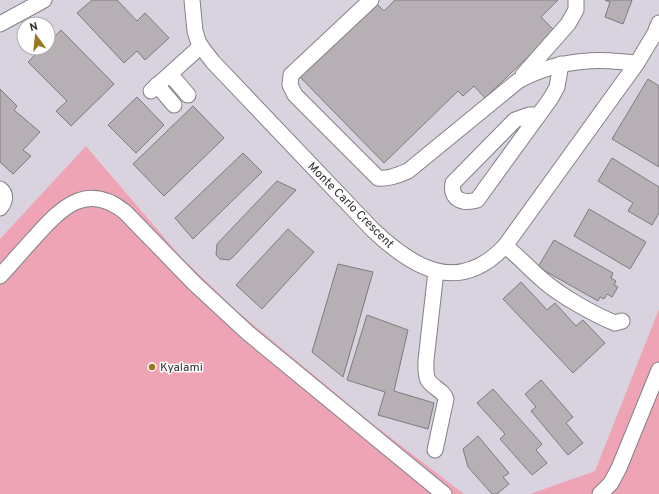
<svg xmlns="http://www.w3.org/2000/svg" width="659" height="494" viewBox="0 0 659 494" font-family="Overpass,sans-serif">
	<rect width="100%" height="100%" fill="#e0dde2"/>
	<path fill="#d9d2df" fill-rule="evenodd" d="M0 0H659V309L595 471 530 494H464L369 421 238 312 181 257 87 146 0 239ZM24 24H48V48H24Z"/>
	<g fill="#eea4b5">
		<polygon points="86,146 181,257 238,312 369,421 464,494 0,494 0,239"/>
		<polygon points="659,309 659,494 530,494 595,471"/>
	</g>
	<g fill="#b6b0b4" stroke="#807a7e">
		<polygon points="92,0 117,0 137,21 145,13 169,38 145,60 137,51 124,63 77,13"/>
		<polygon points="395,0 558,0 541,17 555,31 485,98 474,86 463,96 458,91 384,163 299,76 376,3 384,11"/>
		<polygon points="605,0 632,0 623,24 605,17 610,2"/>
		<polygon points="61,30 114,84 71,126 56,111 67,101 28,62 42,48 48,48 48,43"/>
		<polygon points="648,79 659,86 659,167 612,139"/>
		<polygon points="0,89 17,106 14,110 40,132 23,150 31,156 13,174 0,162"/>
		<polygon points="137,97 164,125 136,153 108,125"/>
		<polygon points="193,106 224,138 164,196 133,164"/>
		<polygon points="243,153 262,172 193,239 175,218"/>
		<polygon points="612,158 659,187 659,213 652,225 628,211 633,203 598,181"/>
		<polygon points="277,181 296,190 233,257 229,260 220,259 216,255 217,244"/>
		<polygon points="589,209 646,242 630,269 574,236"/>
		<polygon points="288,229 314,252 262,309 236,285"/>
		<polygon points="554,240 613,273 611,278 616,281 614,285 618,287 612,297 607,294 604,299 600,297 598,301 538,267"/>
		<polygon points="338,264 373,272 343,377 312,352"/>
		<polygon points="521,282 547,310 555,303 576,326 583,320 605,343 573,373 503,299"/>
		<polygon points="367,315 408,330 394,391 434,403 428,429 378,415 385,392 347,380"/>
		<polygon points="541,380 573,417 566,423 583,443 568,455 531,411 536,407 525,394"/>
		<polygon points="493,389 542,444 536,450 547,463 532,475 500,439 505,434 477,403"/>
		<polygon points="478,436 509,473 503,477 509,484 497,494 492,494 468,467 463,449"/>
	</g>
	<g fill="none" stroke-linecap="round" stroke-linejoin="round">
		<g stroke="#848186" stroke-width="17">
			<g id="minor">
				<path d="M192 0 195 31 199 44 213 62 373 230C414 269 459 295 505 246L637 63 655 33 659 23"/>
				<path d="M371 0 291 75 290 85 295 95 378 178C389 179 398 175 408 171L518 81C539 69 562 63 587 61 603 59 620 62 637 63"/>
				<polyline points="0,24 44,0"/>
				<polyline points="170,74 188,95"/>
				<polyline points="523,75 568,24 576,10 576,0"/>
				<polyline points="157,85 174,105"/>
				<polyline points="151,91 201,46"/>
				<path d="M538 115H529L515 120 453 183C450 200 463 204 477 200L551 98 557 87 561 64"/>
				<path d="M0 189C7 194 5 202 0 208"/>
				<path d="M505 246C520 257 531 271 545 282 561 296 595 315 615 323L622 321"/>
				<path d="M0 276C12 263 23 250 35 237 61 208 87 181 125 212L194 283 248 333 444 494"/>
				<path d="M435 450 446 399C444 391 433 388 428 380 425 374 426 367 426 360L436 271"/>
				<polyline points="600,494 611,483 619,468 659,370"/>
			</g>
		</g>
		<use href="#minor" stroke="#fff" stroke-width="15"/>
	</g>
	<circle fill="#9a7721" stroke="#fff" stroke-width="1.5" cx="152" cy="367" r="4"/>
	<g text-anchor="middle" stroke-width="3" stroke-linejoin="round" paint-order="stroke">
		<g font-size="12" fill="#2f2e30" stroke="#fff">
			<text transform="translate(351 205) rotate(45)" y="4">Monte Carlo Crescent</text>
		</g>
		<g font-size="12" fill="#2f2e30" stroke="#fff" text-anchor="start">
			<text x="160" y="371">Kyalami</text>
		</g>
	</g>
	<g transform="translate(36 36) rotate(345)"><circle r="19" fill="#ffffff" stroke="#acabac"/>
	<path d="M0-3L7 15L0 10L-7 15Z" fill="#9a7721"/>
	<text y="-6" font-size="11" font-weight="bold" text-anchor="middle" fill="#2f2e30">N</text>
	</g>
</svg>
